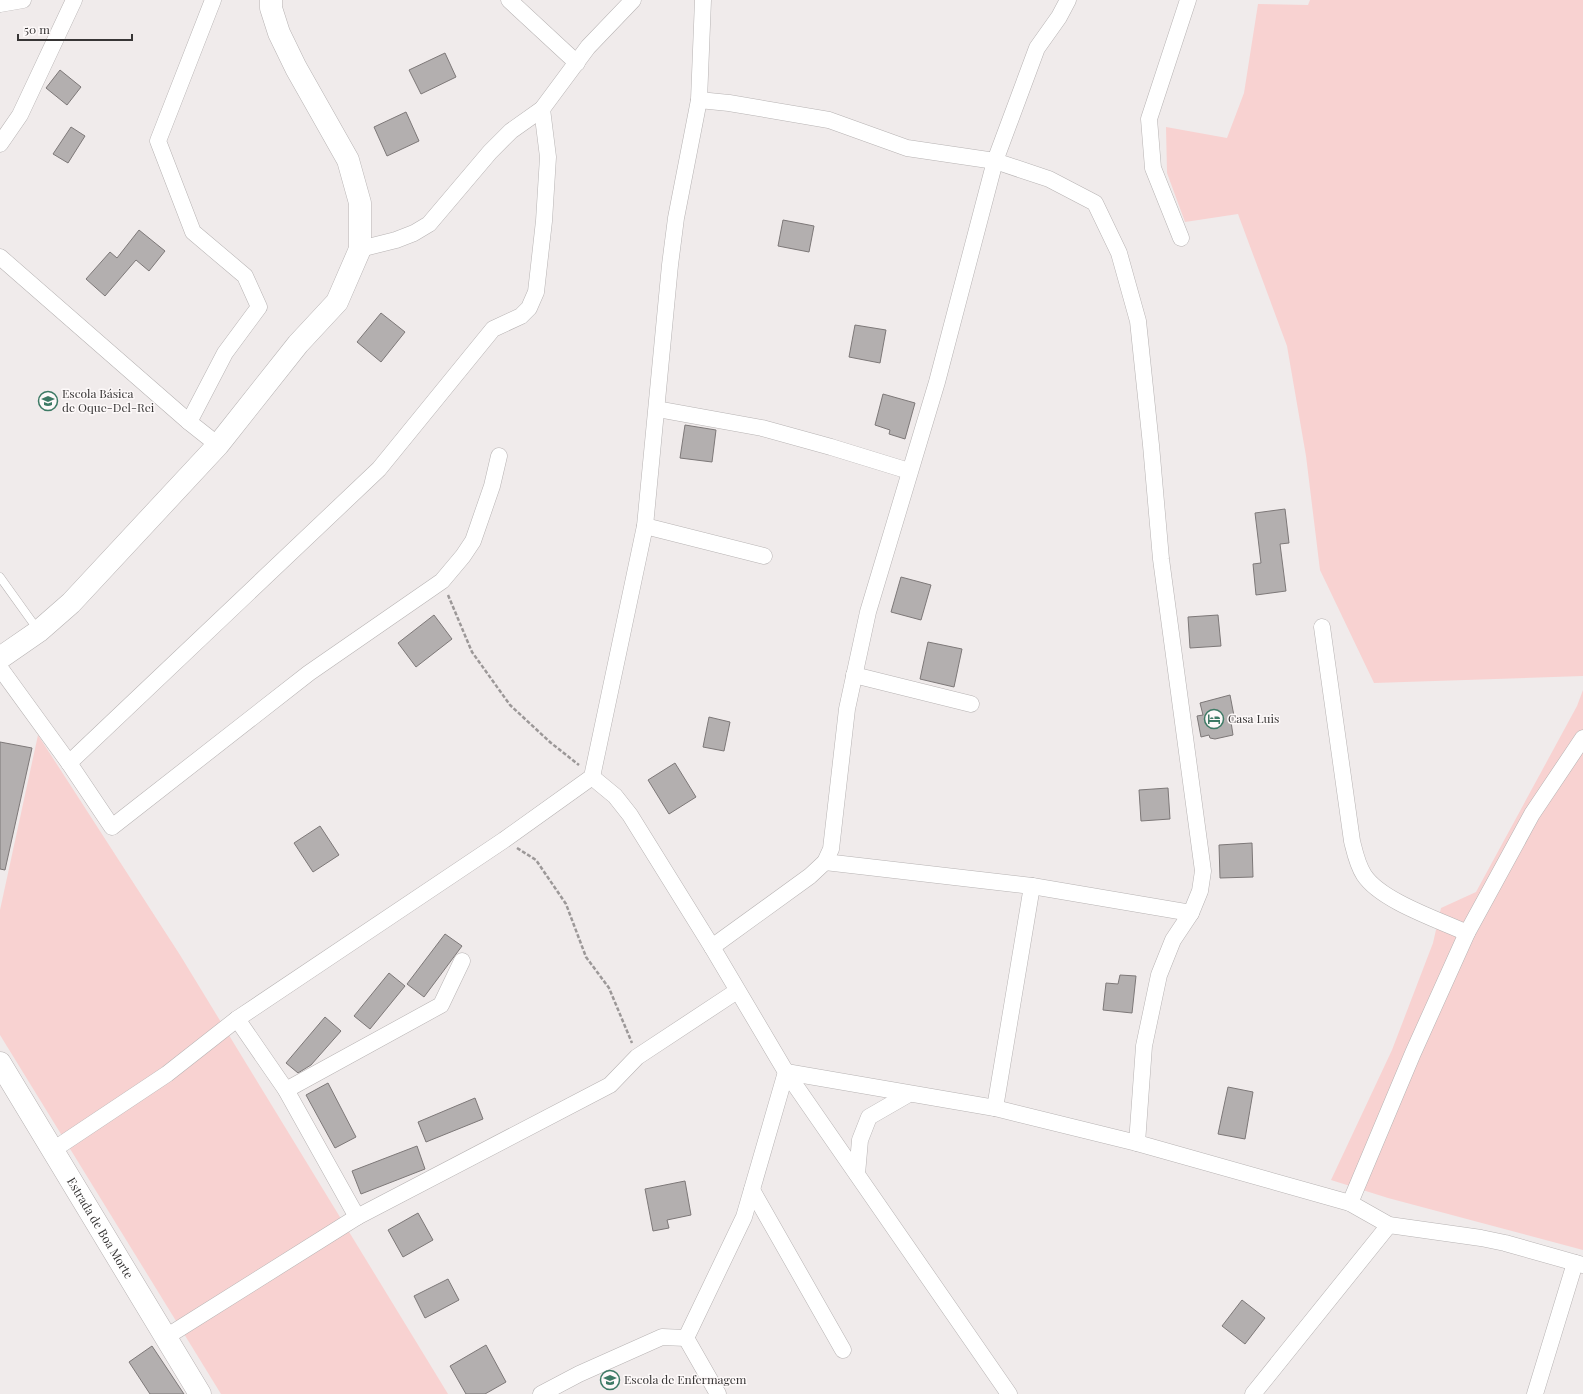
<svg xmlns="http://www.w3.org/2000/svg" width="1583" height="1394" viewBox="0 0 1583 1394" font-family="'Playfair Display',serif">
	<rect width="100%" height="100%" fill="#f0ebeb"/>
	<g fill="#f8d2d1">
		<polygon points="1310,0 1583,0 1583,676 1374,683 1320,570 1306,456 1287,346 1238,214 1185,222 1167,173 1166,127 1227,138 1244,93 1258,4 1308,5"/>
		<polygon points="1583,690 1583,1250 1388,1198 1331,1180 1392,1050 1433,943 1441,908 1476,892 1577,706"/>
		<polygon points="38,735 180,955 448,1394 221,1394 0,1035 0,910"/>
	</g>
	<g fill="#b3afaf" stroke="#7d7878">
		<polygon points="445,53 456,77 421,94 409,70"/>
		<polygon points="60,70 81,87 67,105 46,88"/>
		<polygon points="406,112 419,141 387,156 374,127"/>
		<polygon points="71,127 85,136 68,163 53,154"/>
		<polygon points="783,220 814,226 809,252 778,246"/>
		<polygon points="139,230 165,251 149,271 136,260 105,296 86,279 110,252 117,258"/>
		<polygon points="381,313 405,332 381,362 357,342"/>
		<polygon points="855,325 886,330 880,363 849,357"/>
		<polygon points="883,394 915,403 905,439 889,434 890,430 875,425"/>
		<polygon points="685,425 716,430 712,462 680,458"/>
		<polygon points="1285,509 1289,543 1280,544 1286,591 1256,595 1253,564 1261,563 1255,513"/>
		<polygon points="901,577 931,585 921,620 891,612"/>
		<polygon points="434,615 452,639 416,667 398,643"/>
		<polygon points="1218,615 1221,646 1190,648 1188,617"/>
		<polygon points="928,642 962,649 954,687 920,679"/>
		<polygon points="1230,695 1235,721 1231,722 1233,735 1215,739 1210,738 1209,735 1201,737 1197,716 1203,715 1200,703"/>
		<polygon points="709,717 730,722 724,751 703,747"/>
		<polygon points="0,742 32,748 5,870 0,869"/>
		<polygon points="675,763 696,797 669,814 648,780"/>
		<polygon points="1168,788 1170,819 1141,821 1139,790"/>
		<polygon points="320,826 339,855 313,872 294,843"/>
		<polygon points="1252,843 1253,877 1220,878 1219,845"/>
		<polygon points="445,934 462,946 424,997 407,984"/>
		<polygon points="389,973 405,986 370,1029 354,1016"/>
		<polygon points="1120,975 1136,976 1132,1013 1103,1010 1106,983 1118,984"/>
		<polygon points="325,1017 341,1031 311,1065 298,1073 286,1063"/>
		<polygon points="328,1083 356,1137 335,1148 306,1095"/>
		<polygon points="1228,1087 1253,1092 1245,1139 1218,1134"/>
		<polygon points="475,1098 483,1119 426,1142 418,1122"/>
		<polygon points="417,1146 425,1169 361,1194 352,1171"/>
		<polygon points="685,1181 691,1215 667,1220 669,1228 653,1231 645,1189"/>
		<polygon points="418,1213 433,1240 403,1257 388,1230"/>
		<polygon points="448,1279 459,1300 425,1318 414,1296"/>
		<polygon points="1242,1300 1265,1318 1245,1344 1222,1326"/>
		<polygon points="486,1345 506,1382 485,1394 466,1394 450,1366"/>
		<polygon points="152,1346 184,1394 150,1394 129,1362"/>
	</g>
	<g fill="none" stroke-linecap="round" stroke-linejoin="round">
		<g stroke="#b7b3b3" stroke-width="9">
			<polyline id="service" points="0,577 38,630"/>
		</g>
		<g stroke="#b7b3b3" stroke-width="17">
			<g id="minor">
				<polyline points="509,0 577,63"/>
				<polyline points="0,4 23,0"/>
				<polyline points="699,100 729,103 829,120 907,148 995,161 1049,179 1095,203 1119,253 1138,321 1151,445 1161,559 1203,871 1200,891 1191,913 1173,940 1159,975 1144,1046 1137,1143"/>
				<polyline points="0,144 20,115 74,0"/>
				<polyline points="1181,238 1153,168 1149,119 1188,0"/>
				<polyline points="360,249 396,240 414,233 429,224 490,152 511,131 542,109 588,47 633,0"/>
				<polyline points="0,257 189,422 218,445"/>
				<polyline points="657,409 762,428 831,447 909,471"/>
				<polyline points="189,422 225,353 259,307 245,276 193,232 158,141 213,0"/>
				<polyline points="645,526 764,556"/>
				<path d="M1322 627 1352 841C1355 853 1357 864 1364 875 1381 901 1439 920 1467 933"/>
				<polyline points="0,668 69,763 379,469 493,329 521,316 529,308 536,292 544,221 548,157 542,109"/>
				<polyline points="854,675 971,704"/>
				<polyline points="69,763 112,827 309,673 442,581 463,556 473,541 492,486 499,456"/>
				<polyline points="592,777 615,796 630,815 712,947 786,1072 1009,1394"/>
				<polyline points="825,862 1032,886 1191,913"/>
				<polyline points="712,947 810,876 825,862 831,849 847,709 868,612 937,382 995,161 1037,48 1059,17 1068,0"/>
				<polyline points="237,1019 286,1090 357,1217"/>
				<polyline points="786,1072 995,1108 1137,1143 1350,1203 1389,1225 1481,1238 1505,1243 1583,1265"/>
				<polyline points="286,1090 441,1005 462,961"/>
				<polyline points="995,1108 1032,886"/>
				<polyline points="53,1150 167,1074 237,1019 504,840 592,777 645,526 670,265 676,218 699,100 703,0"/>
				<polyline points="857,1174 860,1140 869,1117 909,1094"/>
				<polyline points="752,1190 843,1350"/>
				<polyline points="1350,1203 1413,1053 1467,933 1532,814 1583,738"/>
				<polyline points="166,1337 357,1217 610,1085 637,1057 737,991"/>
				<polyline points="686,1338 744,1217 786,1072"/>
				<polyline points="686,1338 718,1394"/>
				<polyline points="541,1394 579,1374 662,1337 686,1338"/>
				<polyline points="1253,1394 1389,1225"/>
				<polyline points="1535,1394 1575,1263"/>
			</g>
		</g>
		<g stroke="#b7b3b3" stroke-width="23">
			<g id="secondary">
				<path id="s1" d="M0 1063 200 1394"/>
			</g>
		</g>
		<g stroke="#b7b3b3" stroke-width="23">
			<polyline id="primary" points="0,658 39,631 71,603 218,445 298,344 337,302 360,249 360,203 348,160 296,68 279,33 271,8 271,0"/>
		</g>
		<g stroke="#9c9898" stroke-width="2.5" stroke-dasharray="4 2" stroke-linecap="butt">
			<polyline points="448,595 472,652 510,705 551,743 579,765"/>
			<polyline points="517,848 536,860 566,904 586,957 609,988 632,1043"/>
		</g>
		<use href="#service" stroke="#fff" stroke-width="8"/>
		<use href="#minor" stroke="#fff" stroke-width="16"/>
		<use href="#secondary" stroke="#fff" stroke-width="22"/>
		<use href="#primary" stroke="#fff" stroke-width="22"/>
	</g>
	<defs>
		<g id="school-ring" transform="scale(1)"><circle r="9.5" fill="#fdf9f9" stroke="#3d7a65" stroke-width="1.5"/><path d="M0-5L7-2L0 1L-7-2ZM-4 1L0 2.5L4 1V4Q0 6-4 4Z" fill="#3d7a65"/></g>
		<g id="hotel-ring" transform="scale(1)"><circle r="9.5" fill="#fdf9f9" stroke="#3d7a65" stroke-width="1.5"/><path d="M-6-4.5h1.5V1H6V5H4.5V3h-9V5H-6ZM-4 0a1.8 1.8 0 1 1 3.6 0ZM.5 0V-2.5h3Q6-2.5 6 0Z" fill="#3d7a65"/></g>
	</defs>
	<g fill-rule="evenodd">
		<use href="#school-ring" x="48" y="401"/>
		<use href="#hotel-ring" x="1214" y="719"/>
		<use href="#school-ring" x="610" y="1380"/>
	</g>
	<g text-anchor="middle" stroke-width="3" stroke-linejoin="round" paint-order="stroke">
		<g font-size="12" fill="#373535" stroke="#fdf9f9" text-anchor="start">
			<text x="62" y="398">Escola Básica<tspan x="62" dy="14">de Oque-Del-Rei</tspan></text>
			<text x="1228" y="723">Casa Luis</text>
			<text x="624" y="1384">Escola de Enfermagem</text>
		</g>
		<g font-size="12" fill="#373535" stroke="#fdf9f9">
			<text dy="4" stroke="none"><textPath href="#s1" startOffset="193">Estrada de Boa Morte</textPath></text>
		</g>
	</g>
	<path d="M18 34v6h114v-6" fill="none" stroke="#373535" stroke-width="2"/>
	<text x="24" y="34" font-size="12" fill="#373535" stroke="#fdf9f9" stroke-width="3" paint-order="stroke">50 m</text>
</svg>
